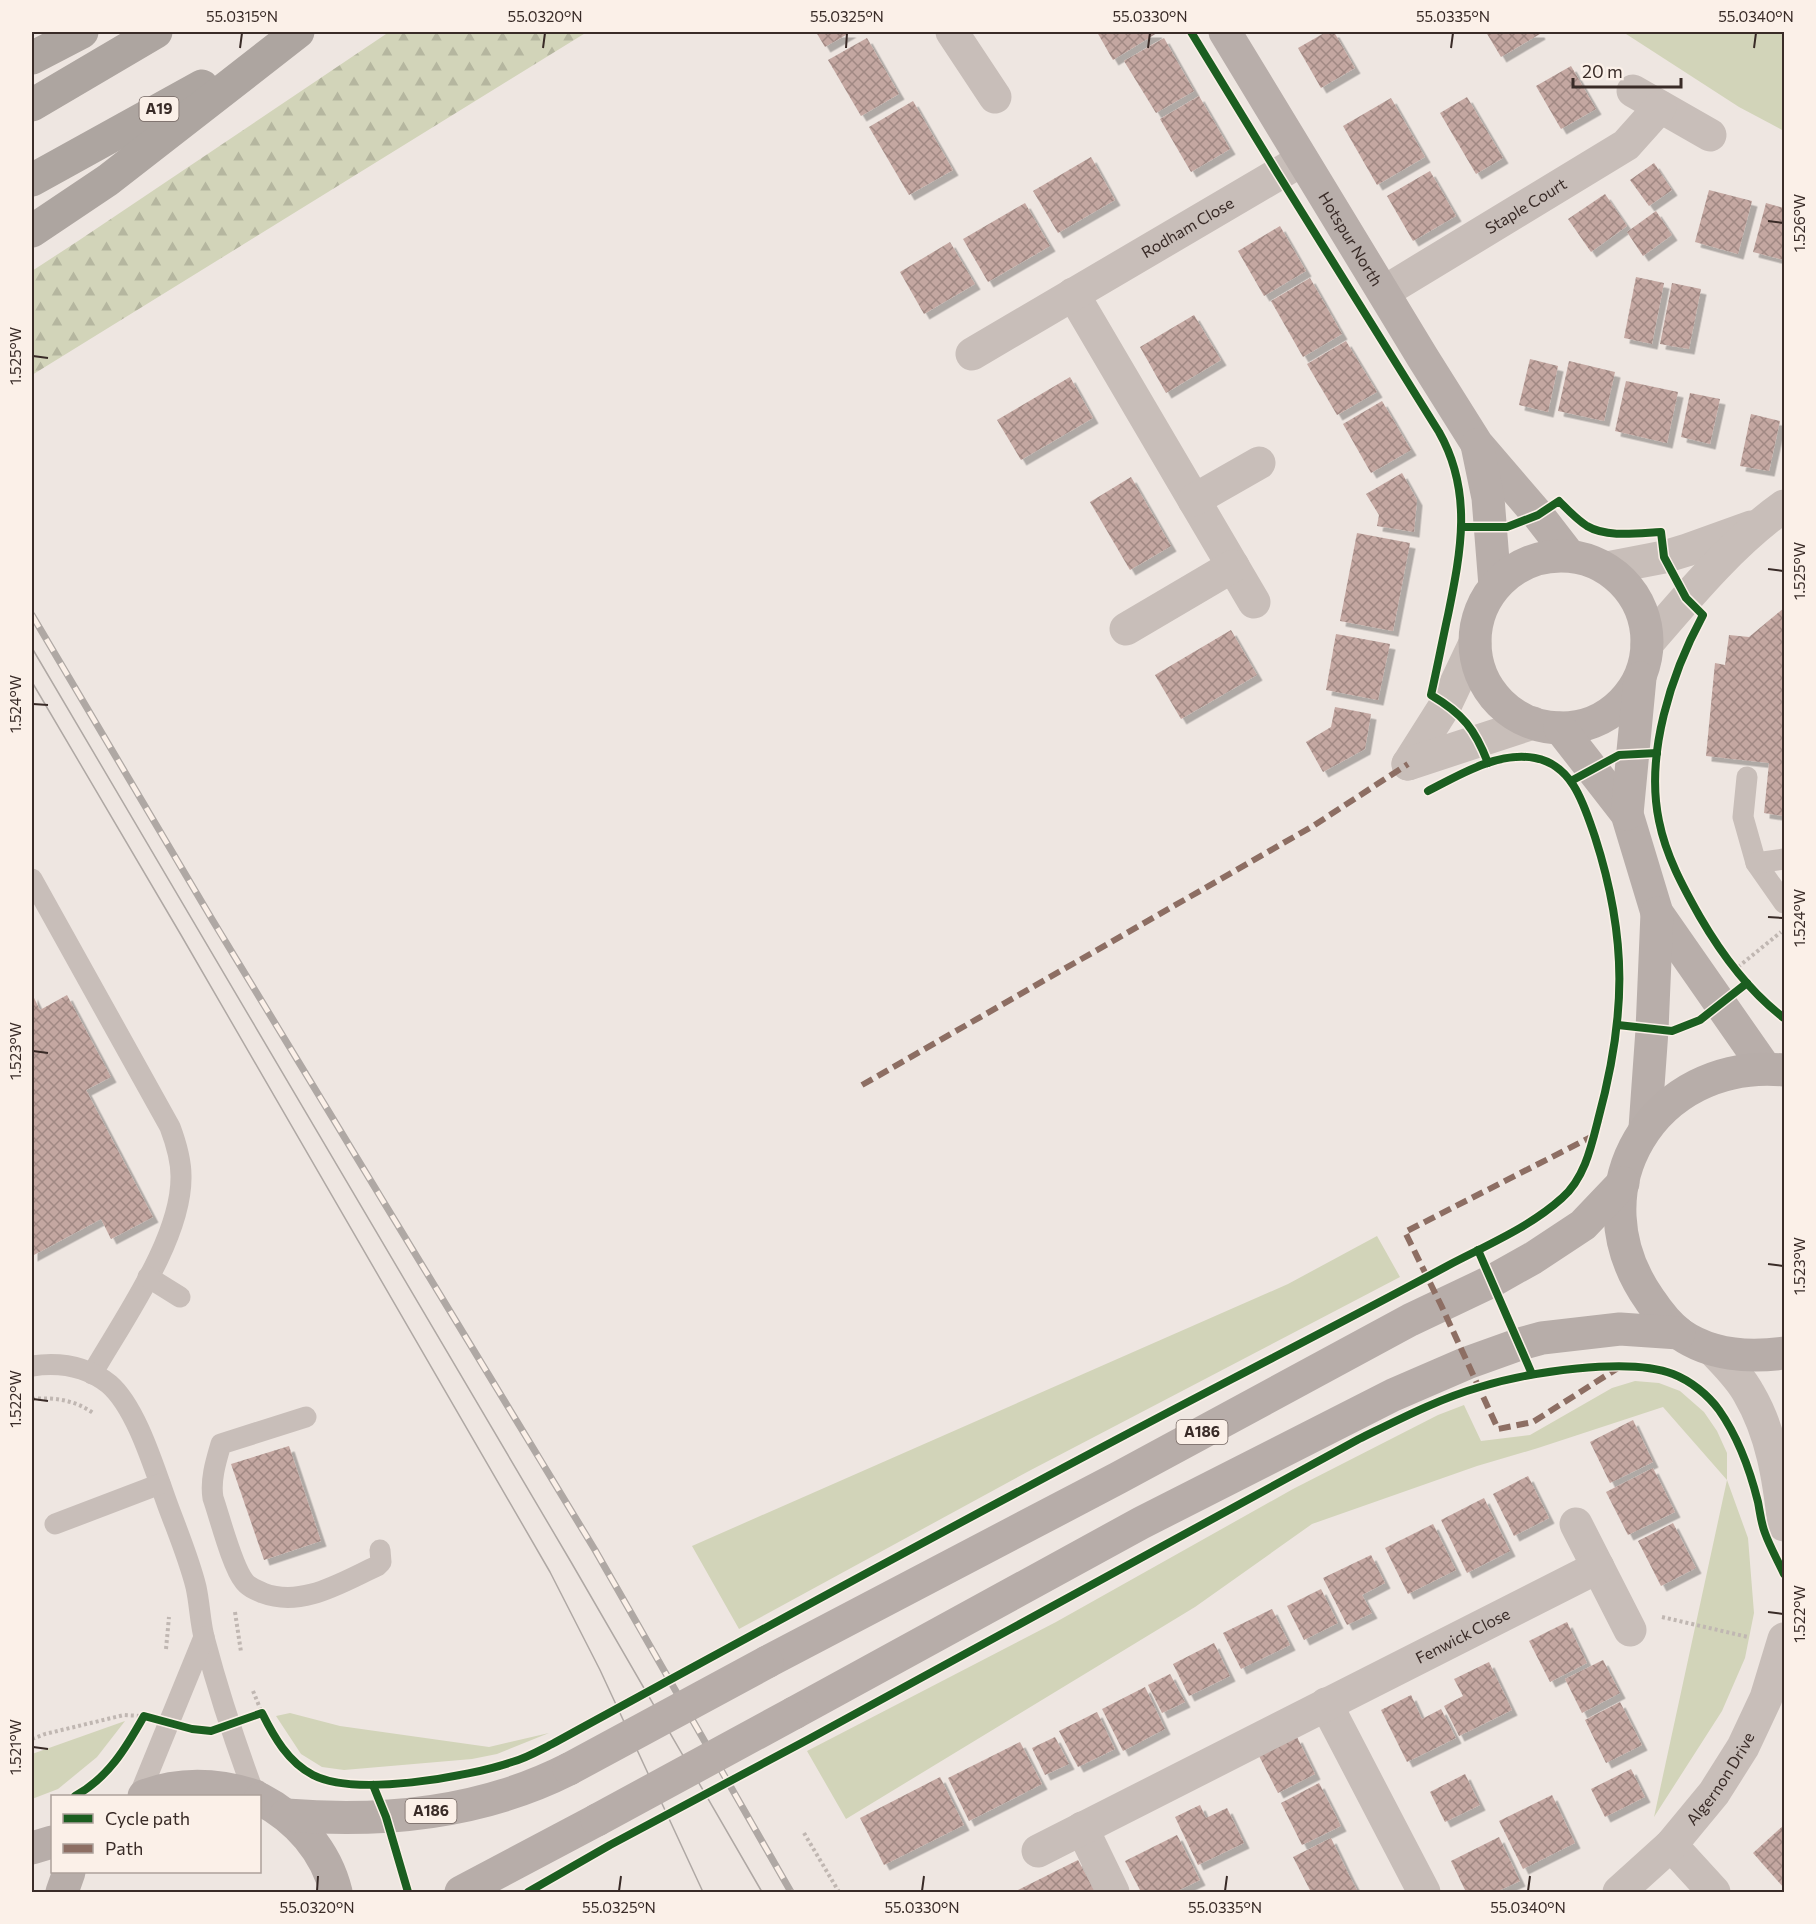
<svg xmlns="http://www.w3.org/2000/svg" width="1816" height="1924" viewBox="0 0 1816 1924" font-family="Commissioner,sans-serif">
	<defs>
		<pattern id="forest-firs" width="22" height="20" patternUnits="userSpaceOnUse" patternTransform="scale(1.5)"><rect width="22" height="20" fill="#d2d4b9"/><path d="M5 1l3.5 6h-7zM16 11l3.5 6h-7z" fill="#b5b69f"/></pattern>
		<pattern id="building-cross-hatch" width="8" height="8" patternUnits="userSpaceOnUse" patternTransform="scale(1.5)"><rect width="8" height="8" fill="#c4a7a1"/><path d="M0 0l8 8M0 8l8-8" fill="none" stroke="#a08883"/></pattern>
		<filter id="shadow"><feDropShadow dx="5.5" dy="5.5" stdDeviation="0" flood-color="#0004"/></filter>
	</defs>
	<rect width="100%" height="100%" fill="#eee6e1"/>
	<g fill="#d2d4b9">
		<polygon points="1623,32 1784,32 1784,131 1739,107"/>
		<polygon points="1377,1236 1400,1277 1029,1471 739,1629 692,1546 1288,1284"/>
		<polygon points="1635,1381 1659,1383 1680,1391 1704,1412 1717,1431 1727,1453 1727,1480 1748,1538 1754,1613 1745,1658 1722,1711 1654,1817 1727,1480 1663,1407 1538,1448 1477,1466 1312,1524 1195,1607 846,1819 807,1751 1056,1622 1293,1489 1438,1415 1464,1405 1481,1441 1530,1435 1612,1388"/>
		<polygon points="290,1713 340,1726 489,1747 549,1733 497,1754 472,1759 344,1770 322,1767 301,1754 276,1716"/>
		<polygon points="125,1721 97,1757 58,1789 32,1799 32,1754"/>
	</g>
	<polygon fill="url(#forest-firs)" points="389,32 587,32 32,375 32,271 78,241"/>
	<g fill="url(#building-cross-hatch)" filter="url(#shadow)">
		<polygon points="816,32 851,32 825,47"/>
		<polygon points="1097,32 1156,32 1157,33 1113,60"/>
		<polygon points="1326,32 1334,32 1355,68 1321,88 1298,48"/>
		<polygon points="1486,32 1539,32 1540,34 1501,57"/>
		<polygon points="867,38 899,94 861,116 828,60"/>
		<polygon points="1164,38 1194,91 1156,113 1124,61"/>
		<polygon points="1571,66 1596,109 1561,129 1536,86"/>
		<polygon points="1199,96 1230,149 1191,172 1160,119"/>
		<polygon points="1467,97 1503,158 1476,174 1440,113"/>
		<polygon points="1391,98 1425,157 1377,185 1343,126"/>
		<polygon points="913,101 953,170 909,195 869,127"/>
		<polygon points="1091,157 1115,200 1058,233 1033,191"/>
		<polygon points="1654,163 1672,190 1649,206 1630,180"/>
		<polygon points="1430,171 1456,216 1413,241 1387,196"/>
		<polygon points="1709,190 1752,201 1738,254 1695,242"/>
		<polygon points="1605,194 1627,226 1591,252 1568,219"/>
		<polygon points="1025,203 1050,246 988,282 963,239"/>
		<polygon points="1766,203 1784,208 1784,260 1753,252"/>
		<polygon points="1656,211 1672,235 1643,256 1627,232"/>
		<polygon points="1280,226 1306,271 1264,296 1238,251"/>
		<polygon points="950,242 975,284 924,314 900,272"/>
		<polygon points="1636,277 1664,283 1652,344 1624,338"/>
		<polygon points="1310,278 1342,334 1303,357 1271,301"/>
		<polygon points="1672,283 1701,289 1689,349 1660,344"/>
		<polygon points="1194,315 1221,360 1166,393 1140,347"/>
		<polygon points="1346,341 1377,392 1337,415 1307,364"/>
		<polygon points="1530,359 1558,366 1548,412 1519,405"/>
		<polygon points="1569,361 1615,372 1604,421 1558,411"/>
		<polygon points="1070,377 1093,418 1021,460 997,420"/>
		<polygon points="1626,381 1678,392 1667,443 1615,431"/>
		<polygon points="1690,393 1720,399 1710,444 1681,437"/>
		<polygon points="1382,401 1411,450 1371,473 1343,424"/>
		<polygon points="1751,414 1780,421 1769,471 1740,466"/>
		<polygon points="1402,473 1417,500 1414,532 1377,526 1379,515 1366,494"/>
		<polygon points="1131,477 1171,546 1130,570 1090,502"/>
		<polygon points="1357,533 1410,543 1393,631 1340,621"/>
		<polygon points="1784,608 1784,816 1764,813 1769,763 1706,756 1715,663 1725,665 1729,635 1749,637"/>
		<polygon points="1231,630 1257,675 1181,719 1155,675"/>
		<polygon points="1336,634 1390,644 1378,700 1326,690"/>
		<polygon points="1335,707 1371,714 1365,749 1323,772 1306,742 1331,727"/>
		<polygon points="32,994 40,1010 67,995 111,1077 86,1090 153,1217 111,1239 101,1219 32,1256"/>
		<polygon points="1633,1420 1653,1462 1610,1483 1590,1442"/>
		<polygon points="289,1446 321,1541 264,1560 231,1464"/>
		<polygon points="1653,1468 1675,1512 1628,1535 1606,1492"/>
		<polygon points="1528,1476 1549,1518 1514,1536 1493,1494"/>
		<polygon points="1484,1498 1510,1551 1467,1573 1441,1520"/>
		<polygon points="1673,1523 1696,1568 1661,1586 1638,1541"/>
		<polygon points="1433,1524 1456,1570 1408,1594 1385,1548"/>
		<polygon points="1371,1555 1385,1583 1362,1595 1372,1613 1347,1625 1323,1578"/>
		<polygon points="1321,1589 1338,1623 1304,1640 1287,1606"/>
		<polygon points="1272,1609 1290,1645 1241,1669 1223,1633"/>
		<polygon points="1567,1622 1587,1663 1550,1682 1529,1641"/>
		<polygon points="1214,1643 1230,1676 1189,1696 1173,1664"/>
		<polygon points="1603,1660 1620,1693 1582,1713 1565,1679"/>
		<polygon points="1489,1662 1512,1710 1459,1736 1444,1706 1463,1696 1454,1679"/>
		<polygon points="1170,1674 1185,1702 1162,1713 1148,1685"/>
		<polygon points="1145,1687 1165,1729 1123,1751 1102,1709"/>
		<polygon points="1411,1695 1422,1719 1441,1709 1456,1738 1407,1762 1381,1710"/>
		<polygon points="1620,1702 1642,1745 1606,1763 1585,1720"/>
		<polygon points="1097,1712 1115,1749 1078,1767 1059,1731"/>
		<polygon points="1055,1737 1069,1764 1045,1775 1032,1748"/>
		<polygon points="1297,1737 1315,1774 1278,1793 1259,1756"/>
		<polygon points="1020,1742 1042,1784 969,1821 948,1778"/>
		<polygon points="1631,1769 1645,1797 1605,1817 1591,1789"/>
		<polygon points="1465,1774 1480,1805 1445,1822 1430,1792"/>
		<polygon points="940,1777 964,1825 884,1865 860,1818"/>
		<polygon points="1319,1783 1341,1826 1302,1845 1281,1803"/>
		<polygon points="1552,1795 1575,1843 1523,1869 1499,1821"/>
		<polygon points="1200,1805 1206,1818 1227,1808 1244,1843 1198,1865 1175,1817"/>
		<polygon points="1784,1825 1784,1888 1753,1853"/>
		<polygon points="1177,1835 1200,1880 1175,1892 1141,1892 1125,1861"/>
		<polygon points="1499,1837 1520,1881 1496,1892 1466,1892 1451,1861"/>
		<polygon points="1331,1838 1349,1875 1358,1892 1311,1892 1293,1857"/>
		<polygon points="1078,1860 1095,1892 1014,1892"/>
	</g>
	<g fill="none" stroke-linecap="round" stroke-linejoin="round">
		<g stroke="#c0b7b2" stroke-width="4" stroke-dasharray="3 3" stroke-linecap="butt">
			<polyline points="1738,967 1781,932"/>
			<path d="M32 1399C54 1397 75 1400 93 1413"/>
			<polyline points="235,1612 241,1652"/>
			<polyline points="1662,1617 1748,1637"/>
			<polyline points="166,1649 169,1617"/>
			<polyline points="253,1691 262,1713"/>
			<polyline points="32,1739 45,1734 124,1715 141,1716"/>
			<polyline points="804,1833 839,1892"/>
		</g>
		<g stroke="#c8beb9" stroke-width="21">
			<polyline points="1747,777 1743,817 1756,863 1784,903"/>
			<polyline points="1756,863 1784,859"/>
			<path d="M32 879 170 1127C176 1143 181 1159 181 1176 182 1238 123 1320 92 1374"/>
			<polyline points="148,1277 180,1297"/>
			<path d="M32 1366C59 1362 86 1366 109 1384 137 1408 155 1471 168 1506 178 1533 189 1559 196 1587 200 1605 200 1624 205 1641 219 1694 236 1745 255 1796"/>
			<path d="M306 1417 221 1444C216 1461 210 1480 213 1498 220 1518 232 1566 244 1581 248 1587 256 1590 263 1593 302 1608 342 1582 377 1566L381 1562 380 1550"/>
			<polyline points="55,1524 160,1484"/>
			<polyline points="139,1796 204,1637"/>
		</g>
		<g stroke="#c8beb9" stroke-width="33">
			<polyline points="952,32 995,97"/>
			<polyline points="1633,91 1710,135"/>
			<path id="s1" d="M1384 292 1626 145 1660 107"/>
			<polyline points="1073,294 1254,602"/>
			<path id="s2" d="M972 354 1302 160"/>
			<polyline points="1194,500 1259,463"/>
			<polyline points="1607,568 1664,557 1687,550 1751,527"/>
			<polyline points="1126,629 1233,566"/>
			<path d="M1647 644C1689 595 1732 543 1784 506"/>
			<polyline points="1408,764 1446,704 1475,643"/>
			<polyline points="1408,764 1533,723"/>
			<path d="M1713 1350C1726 1364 1740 1377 1749 1394 1772 1433 1779 1480 1784 1525"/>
			<polyline points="1576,1524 1630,1630"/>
			<polyline points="1326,1704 1424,1892"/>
			<polyline points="1082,1828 1113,1892"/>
			<polyline points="1671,1845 1714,1892"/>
			<path id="s3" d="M1038 1851 1598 1567"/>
			<path id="s4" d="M1619 1892 1671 1845 1714 1793 1743 1747 1766 1698 1784 1639"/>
		</g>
		<g stroke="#b8aeaa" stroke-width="33">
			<path id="s5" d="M1225 32 1423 358 1477 444 1538 515 1569 555"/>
			<polyline points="1477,445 1488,498 1495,586"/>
			<circle cx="1561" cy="642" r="86"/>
			<polyline points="1560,728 1627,814 1657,913 1765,1068"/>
			<polyline points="1627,814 1640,678"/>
			<polyline points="1645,1128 1652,1030 1657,913"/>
		</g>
		<g stroke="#b7ada9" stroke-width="33">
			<path d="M1784 1070C1653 1058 1573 1191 1650 1300 1658 1312 1668 1325 1680 1334 1710 1355 1749 1358 1784 1353"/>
			<polyline points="767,1662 1118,1478 1410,1320 1492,1281 1533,1258 1583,1225 1623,1183"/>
			<polyline points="794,1713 1141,1523 1393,1395 1467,1363 1520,1344 1542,1338 1620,1329 1679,1333"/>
			<path d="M144 1796C181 1782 218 1784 255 1796"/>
			<path d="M260 1799C297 1818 326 1851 336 1892"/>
			<path d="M286 1815C383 1823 482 1813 569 1769"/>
			<polyline points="32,1848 52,1842"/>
			<polyline points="62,1892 69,1872"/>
			<polyline points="461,1892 597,1820"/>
		</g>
		<g stroke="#ada5a0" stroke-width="33">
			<polyline points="32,58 82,32"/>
			<polyline points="32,105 156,32"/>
			<polyline points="32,180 202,86"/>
			<polyline points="32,231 108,180 298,32"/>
		</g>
		<g stroke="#afa8a4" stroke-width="1.5">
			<polyline points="32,648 571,1562 762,1892"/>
			<polyline points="32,682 181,935 550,1572 600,1670 703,1892"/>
		</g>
		<g stroke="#afa8a4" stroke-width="7">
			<polyline id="rail" points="32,615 213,921 595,1550 791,1892"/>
		</g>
		<use href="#rail" stroke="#fbf0e8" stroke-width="4.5" stroke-dasharray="14" stroke-linecap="butt"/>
		<g stroke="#b7ada9" stroke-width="33">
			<polyline points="569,1769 767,1662"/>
			<polyline points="597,1820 794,1713"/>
		</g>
		<g stroke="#8d6e63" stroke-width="6" stroke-dasharray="12 6" stroke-linecap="butt">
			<polyline points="862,1085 1313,826 1408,764"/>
			<polyline points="1595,1135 1405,1232 1441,1305 1498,1429 1533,1422 1618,1368"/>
		</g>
		<g stroke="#fbf0e8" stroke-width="11">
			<g id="cycleway">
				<path d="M1191 32 1278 174 1439 432C1473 492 1461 551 1448 615 1442 642 1437 669 1431 695 1463 714 1475 729 1488 763"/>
				<path d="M1462 527H1507L1538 515 1559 501C1568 510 1576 519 1587 526 1607 538 1639 533 1661 532L1664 557 1686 598 1703 615C1671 674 1645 754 1659 821 1666 856 1683 887 1700 917 1722 955 1750 992 1784 1018"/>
				<polyline points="1571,781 1619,755 1657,753"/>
				<polyline points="1618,1025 1672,1031 1700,1020 1747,983"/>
				<polyline points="1478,1250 1532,1374"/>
				<polyline points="373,1785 386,1817 408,1892"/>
				<path d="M75 1796C108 1778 126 1748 144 1716L192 1729 211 1731 262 1713C274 1737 288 1762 313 1775 355 1797 468 1777 512 1762 527 1758 540 1750 554 1743 779 1620 1005 1497 1232 1379 1305 1341 1377 1304 1449 1265 1487 1245 1530 1227 1562 1198 1584 1179 1591 1148 1598 1120 1626 1017 1628 939 1595 837 1584 805 1573 765 1535 758 1498 751 1459 775 1428 791"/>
				<path d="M528 1892 610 1845 809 1739 1359 1439C1398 1420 1438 1399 1480 1387 1526 1373 1628 1356 1673 1374 1691 1381 1708 1395 1719 1410 1738 1437 1750 1470 1758 1502 1760 1512 1761 1523 1765 1533 1770 1547 1778 1561 1784 1574"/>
			</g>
		</g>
		<use href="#cycleway" stroke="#1b5e20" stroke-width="8"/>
	</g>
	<path fill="none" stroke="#392b27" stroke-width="2" d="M240 48 242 33M543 48 545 33M846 48 847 33M1148 48 1150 33M1451 48 1453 33M1754 48 1756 33M1768 221 1783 223M33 356 48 358M1768 569 1783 571M33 704 48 705M1768 917 1783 918M33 1051 48 1053M1768 1264 1783 1266M33 1399 48 1401M1768 1612 1783 1614M33 1747 48 1749M317 1891 318 1876M619 1891 621 1876M922 1891 924 1876M1225 1891 1227 1876M1528 1891 1530 1876"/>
	<g text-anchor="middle" stroke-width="5" stroke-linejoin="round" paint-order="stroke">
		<g fill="#fbf0e8" stroke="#736661" stroke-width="1.5">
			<rect x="139.5" y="97" width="39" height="24" rx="4.5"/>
			<rect x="1176.5" y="1420" width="51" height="24" rx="4.5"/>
			<rect x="405.5" y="1799" width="51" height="24" rx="4.5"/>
		</g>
		<g font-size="15" font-weight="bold" fill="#392b27">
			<text x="159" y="114">A19</text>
			<text x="1202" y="1437">A186</text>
			<text x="431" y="1816">A186</text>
		</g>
		<g font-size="16" fill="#392b27" stroke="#fbf0e8">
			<text dy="6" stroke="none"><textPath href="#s1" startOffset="166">Staple Court</textPath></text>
			<text dy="6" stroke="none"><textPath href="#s2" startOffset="250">Rodham Close</textPath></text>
			<text dy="6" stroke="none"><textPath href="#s5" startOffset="242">Hotspur North</textPath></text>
			<text dy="6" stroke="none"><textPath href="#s3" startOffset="476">Fenwick Close</textPath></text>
			<text dy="6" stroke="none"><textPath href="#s4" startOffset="153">Algernon Drive</textPath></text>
		</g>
	</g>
	<rect width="1816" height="1924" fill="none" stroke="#fbf0e8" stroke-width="66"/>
	<rect x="51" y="1795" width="210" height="78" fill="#fbf0e8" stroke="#ada19b" stroke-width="1.5"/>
	<rect x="63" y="1814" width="30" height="9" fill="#1b5e20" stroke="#ada19b" stroke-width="1.5"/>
	<text x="105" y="1825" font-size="18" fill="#392b27">Cycle path</text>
	<rect x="63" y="1844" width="30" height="9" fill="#8d6e63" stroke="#ada19b" stroke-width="1.5"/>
	<text x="105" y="1855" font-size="18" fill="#392b27">Path</text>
	<path d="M1573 78v9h108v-9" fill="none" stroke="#392b27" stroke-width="3"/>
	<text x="1582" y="78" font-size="18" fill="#392b27" stroke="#fbf0e8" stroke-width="4.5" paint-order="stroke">20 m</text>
	<rect x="33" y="33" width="1750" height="1858" fill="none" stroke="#392b27" stroke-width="2"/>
	<g font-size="15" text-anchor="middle" fill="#392b27">
		<text x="242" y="22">55.0315°N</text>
		<text x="545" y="22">55.0320°N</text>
		<text x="847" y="22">55.0325°N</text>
		<text x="1150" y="22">55.0330°N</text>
		<text x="1453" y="22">55.0335°N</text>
		<text x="1756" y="22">55.0340°N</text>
		<text transform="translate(1800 223) rotate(-90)" y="5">1.526°W</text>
		<text transform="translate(16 356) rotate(-90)" y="5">1.525°W</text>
		<text transform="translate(1800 571) rotate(-90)" y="5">1.525°W</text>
		<text transform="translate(16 704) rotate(-90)" y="5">1.524°W</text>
		<text transform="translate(1800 918) rotate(-90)" y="5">1.524°W</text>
		<text transform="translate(16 1051) rotate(-90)" y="5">1.523°W</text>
		<text transform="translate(1800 1266) rotate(-90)" y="5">1.523°W</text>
		<text transform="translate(16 1399) rotate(-90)" y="5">1.522°W</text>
		<text transform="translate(1800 1614) rotate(-90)" y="5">1.522°W</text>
		<text transform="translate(16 1747) rotate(-90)" y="5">1.521°W</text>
		<text x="317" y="1913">55.0320°N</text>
		<text x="619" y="1913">55.0325°N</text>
		<text x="922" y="1913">55.0330°N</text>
		<text x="1225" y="1913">55.0335°N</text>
		<text x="1528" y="1913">55.0340°N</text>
	</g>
</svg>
